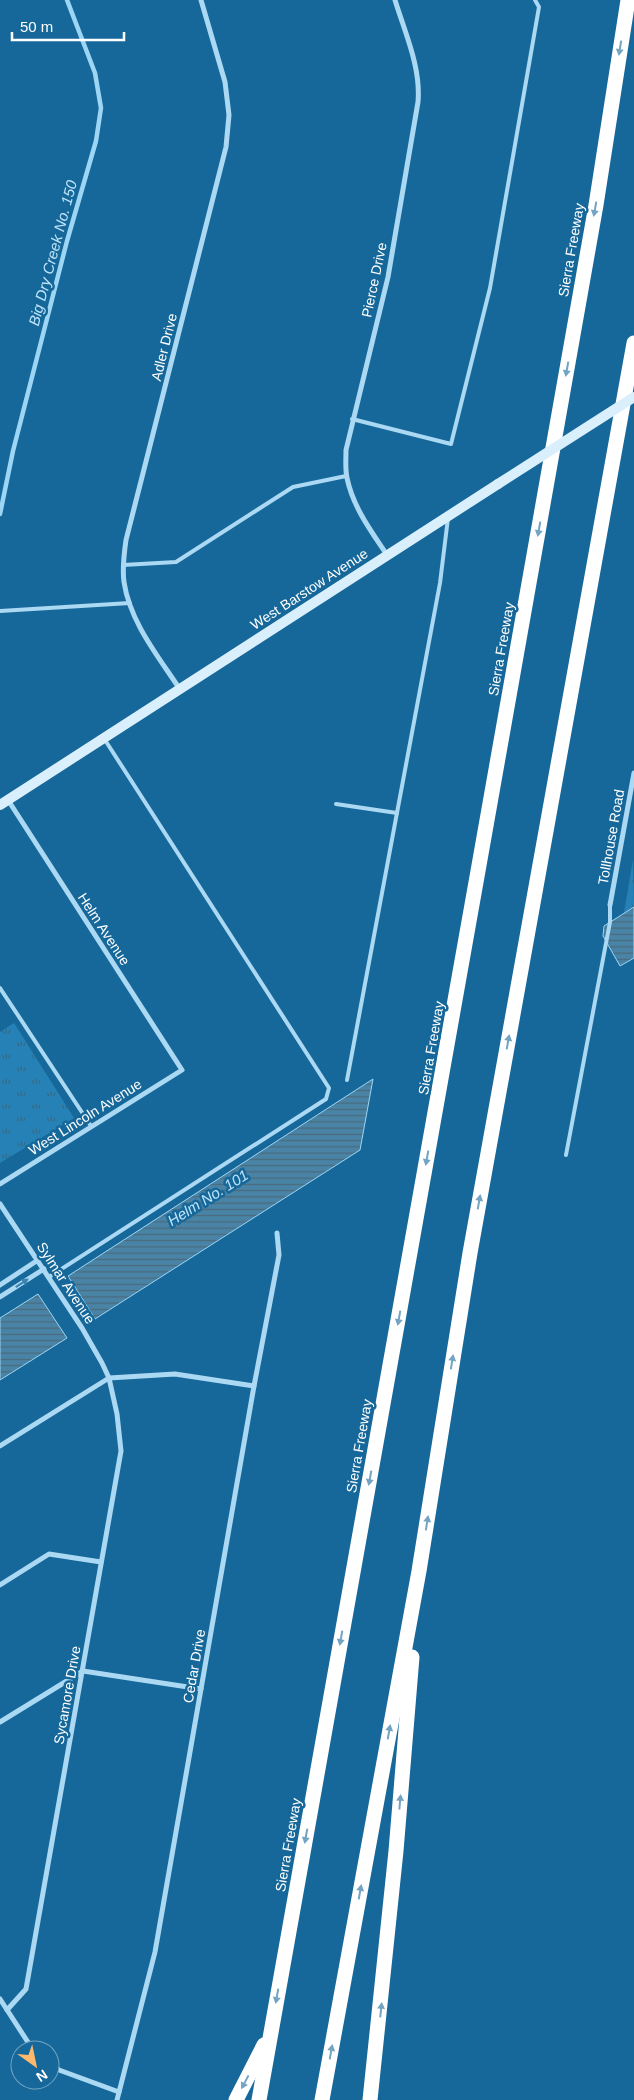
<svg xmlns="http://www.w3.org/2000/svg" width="634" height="2100" viewBox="0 0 634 2100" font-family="Arial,sans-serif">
	<defs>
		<pattern id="grass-tufts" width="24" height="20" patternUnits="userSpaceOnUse" patternTransform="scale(1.25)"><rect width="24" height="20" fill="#2682b6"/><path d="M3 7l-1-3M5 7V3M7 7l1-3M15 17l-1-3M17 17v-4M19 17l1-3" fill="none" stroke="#376a86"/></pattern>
		<pattern id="water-rules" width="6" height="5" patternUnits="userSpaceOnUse" patternTransform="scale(1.25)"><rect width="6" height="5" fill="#4983a5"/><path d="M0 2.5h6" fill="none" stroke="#4a6a7d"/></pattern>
	</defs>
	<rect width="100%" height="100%" fill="#16689a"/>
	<g fill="url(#grass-tufts)">
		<polygon points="633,860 634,907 624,913"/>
		<polygon points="14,1023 74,1118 0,1163 0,1032"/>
	</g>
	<g fill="url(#water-rules)" stroke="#9dd6f5">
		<polygon points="634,907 634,958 620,966 603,936 604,926"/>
		<polygon points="373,1079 360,1150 95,1319 68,1276"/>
		<polygon points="38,1294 67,1338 0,1380 0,1318"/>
	</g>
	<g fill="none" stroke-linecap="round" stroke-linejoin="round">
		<polyline stroke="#9dd6f5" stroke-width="4.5" points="0,514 13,451 67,241 96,141 101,108 95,73 67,0"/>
		<g stroke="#abd8f2" stroke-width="4">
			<polyline points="352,419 451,444 490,288 539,7 535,0"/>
			<polyline points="123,565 176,562 293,487 346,476"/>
			<polyline points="0,611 130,603"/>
			<polyline points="336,804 397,813"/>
			<polyline points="0,988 91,1126"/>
			<polyline points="347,1080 440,583 448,518"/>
			<polyline points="566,1155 610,922 610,905"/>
			<polyline points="49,1277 326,1099 329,1088 105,740"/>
		</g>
		<g stroke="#abd8f2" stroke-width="5">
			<path d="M387 555C371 531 353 507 347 478 345 469 346 459 346 450L388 277 418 102C421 67 405 33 395 0"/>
			<path d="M179 688C158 656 130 622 124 582 122 568 124 554 126 540L226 147 229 115 225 82 201 0"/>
			<polyline points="610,905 634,773"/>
			<polyline points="0,1184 182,1070 8,800"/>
			<polyline points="0,1204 82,1328 102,1363 109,1378 117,1414 121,1451 26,1989 7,2010"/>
			<polyline points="0,1285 38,1260"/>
			<polyline points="0,1297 44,1269"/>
			<polyline points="0,1446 109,1378 175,1374 254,1386"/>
			<polyline points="0,1585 49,1554 101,1562"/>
			<polyline points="0,1722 83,1671 201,1689"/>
			<polyline points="0,1999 33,2050"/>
			<polyline points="50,2063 59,2070 119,2092"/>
			<polyline points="117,2100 155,1952 254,1386 279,1255 277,1233"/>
		</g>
		<polyline stroke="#daeffc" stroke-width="10" points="0,805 498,484"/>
		<g stroke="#fff" stroke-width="15">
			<polyline points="236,2100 264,2045"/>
			<polyline points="259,2100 478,871 596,205 628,0"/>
			<polyline points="322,2100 419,1571 470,1253 634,343"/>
			<polyline points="370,2100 396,1851 412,1657"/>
		</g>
		<polyline stroke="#daeffc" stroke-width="10" points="498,484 634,397"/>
	</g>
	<defs><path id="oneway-solid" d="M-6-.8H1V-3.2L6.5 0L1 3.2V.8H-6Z" transform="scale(1.25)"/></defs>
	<g fill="#73a4c2">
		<use href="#oneway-solid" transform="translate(620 48) rotate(99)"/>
		<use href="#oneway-solid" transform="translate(595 209) rotate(100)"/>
		<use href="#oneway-solid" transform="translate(567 369) rotate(100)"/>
		<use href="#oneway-solid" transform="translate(539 529) rotate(100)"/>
		<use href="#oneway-solid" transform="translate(508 1042) rotate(-80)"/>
		<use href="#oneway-solid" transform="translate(427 1158) rotate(100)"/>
		<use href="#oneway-solid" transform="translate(479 1202) rotate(-80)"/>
		<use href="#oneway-solid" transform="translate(399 1318) rotate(100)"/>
		<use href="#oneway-solid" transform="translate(452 1362) rotate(-81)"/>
		<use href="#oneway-solid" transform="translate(370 1478) rotate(100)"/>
		<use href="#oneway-solid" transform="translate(427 1523) rotate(-81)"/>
		<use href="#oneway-solid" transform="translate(341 1638) rotate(100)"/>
		<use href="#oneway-solid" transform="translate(389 1732) rotate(-80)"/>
		<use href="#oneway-solid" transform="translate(400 1802) rotate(-85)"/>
		<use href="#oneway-solid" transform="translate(306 1836) rotate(100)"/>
		<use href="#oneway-solid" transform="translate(360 1892) rotate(-80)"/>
		<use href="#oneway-solid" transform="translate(277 1996) rotate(100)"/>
		<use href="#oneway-solid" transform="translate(381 2010) rotate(-84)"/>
		<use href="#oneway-solid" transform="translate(331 2052) rotate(-80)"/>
		<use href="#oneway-solid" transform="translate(245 2082) rotate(118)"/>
	</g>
	<use fill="#3b84b0" href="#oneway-solid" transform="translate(22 1283) rotate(-33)"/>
	<g text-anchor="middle" stroke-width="5" stroke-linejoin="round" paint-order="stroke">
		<g font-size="14" fill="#fff" stroke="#16689a">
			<text transform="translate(571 250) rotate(-80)" y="5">Sierra Freeway</text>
			<text transform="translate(374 280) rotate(-78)" y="5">Pierce Drive</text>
			<text transform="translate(164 347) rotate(-76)" y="5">Adler Drive</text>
			<text transform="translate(309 589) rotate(-33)" y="5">West Barstow Avenue</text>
			<text transform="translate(501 649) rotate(-80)" y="5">Sierra Freeway</text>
			<text transform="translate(611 837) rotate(-80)" y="5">Tollhouse Road</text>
			<text transform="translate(104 929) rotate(57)" y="5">Helm Avenue</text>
			<text transform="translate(431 1048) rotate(-80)" y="5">Sierra Freeway</text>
			<text transform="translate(85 1117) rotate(-32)" y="5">West Lincoln Avenue</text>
			<text transform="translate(66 1283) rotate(57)" y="5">Sylmar Avenue</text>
			<text transform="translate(359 1446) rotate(-80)" y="5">Sierra Freeway</text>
			<text transform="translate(194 1666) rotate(-80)" y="5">Cedar Drive</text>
			<text transform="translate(67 1695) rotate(-80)" y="5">Sycamore Drive</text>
			<text transform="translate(288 1845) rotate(-80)" y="5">Sierra Freeway</text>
		</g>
		<g font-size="15" font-style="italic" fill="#bee4fa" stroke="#16689a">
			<text transform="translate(53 253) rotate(-75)" y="5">Big Dry Creek No. 150</text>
			<text transform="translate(208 1198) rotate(-32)" y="5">Helm No. 101</text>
		</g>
	</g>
	<g transform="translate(35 2065) rotate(147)"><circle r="24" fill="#16689a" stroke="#73a4c2"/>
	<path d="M0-4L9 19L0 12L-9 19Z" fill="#ffb96c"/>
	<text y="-8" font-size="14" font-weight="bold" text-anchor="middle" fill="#ffffff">N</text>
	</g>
	<path d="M12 32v8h112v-8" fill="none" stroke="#ffffff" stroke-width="2.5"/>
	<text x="20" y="32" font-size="15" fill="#ffffff" stroke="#16689a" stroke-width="4" paint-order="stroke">50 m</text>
</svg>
